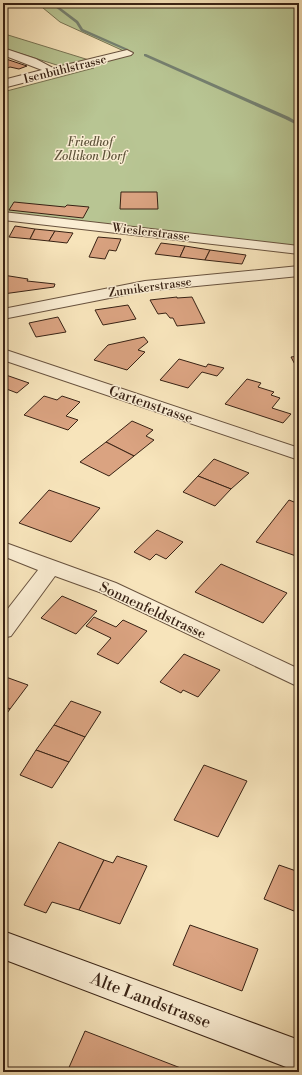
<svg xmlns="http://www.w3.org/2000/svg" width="302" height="1075" viewBox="0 0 302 1075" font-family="'Libre Bodoni',serif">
	<rect width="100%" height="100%" fill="#f7e4bb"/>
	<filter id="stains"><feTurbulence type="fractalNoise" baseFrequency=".005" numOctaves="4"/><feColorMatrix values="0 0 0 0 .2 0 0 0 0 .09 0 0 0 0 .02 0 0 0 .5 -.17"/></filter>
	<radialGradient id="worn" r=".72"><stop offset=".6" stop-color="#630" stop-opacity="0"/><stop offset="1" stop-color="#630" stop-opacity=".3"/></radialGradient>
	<g fill="#b8c593" stroke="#787454">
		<polygon points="37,3 299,3 299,250 3,216 3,92 94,68 83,64 126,52 60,22"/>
		<polygon points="3,34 8,35 89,60 63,67 3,48"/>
	</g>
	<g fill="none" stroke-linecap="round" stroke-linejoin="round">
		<g fill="#758070" fill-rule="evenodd">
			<polygon points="50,3 54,3 78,21 83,29 128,49 125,50 81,31 76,23"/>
			<polygon points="144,54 146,54 289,117 299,123 299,126 285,119 144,56"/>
		</g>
	</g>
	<g fill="#daa381" stroke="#382214">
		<polygon points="3,58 27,66 19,69 10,67 3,70"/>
		<polygon points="121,192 157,192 158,209 120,209"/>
		<polygon points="14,202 65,207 67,205 89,207 83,218 9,210"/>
		<polygon points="15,226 35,229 30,239 9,237"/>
		<polygon points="35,229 55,231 49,241 30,239"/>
		<polygon points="55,231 73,233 67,243 49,241"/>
		<polygon points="98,237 121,239 116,251 109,250 105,259 89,257"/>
		<polygon points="161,243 185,246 180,257 155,254"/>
		<polygon points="185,246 210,250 205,260 180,257"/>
		<polygon points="210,250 246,255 242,264 205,260"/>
		<polygon points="3,275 28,279 27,281 55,284 54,287 3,294"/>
		<polygon points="177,297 177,298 192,297 205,323 177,326 173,318 170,318 166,313 158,314 150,300"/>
		<polygon points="128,305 136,319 103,325 95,310"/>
		<polygon points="58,317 66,332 36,337 29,323"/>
		<polygon points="144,337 148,342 138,350 145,352 127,370 94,360 108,345"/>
		<polygon points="299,356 299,372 291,357"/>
		<polygon points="179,359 206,367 208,364 224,368 217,376 202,372 188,388 160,380"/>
		<polygon points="3,374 29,383 17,393 4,388 3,389"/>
		<polygon points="247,379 261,383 258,387 274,392 271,395 280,398 272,408 291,414 283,423 225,404"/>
		<polygon points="44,396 57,400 62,396 80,402 66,416 78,420 68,430 24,415"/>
		<polygon points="132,421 153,430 146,436 154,440 134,456 106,442"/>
		<polygon points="106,442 134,456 109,476 80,462"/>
		<polygon points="214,459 249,473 231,489 198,476"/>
		<polygon points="198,476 231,489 215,506 183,492"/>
		<polygon points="49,490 100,508 71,542 19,523"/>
		<polygon points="289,500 299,504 299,552 296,556 256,542"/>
		<polygon points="157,530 183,542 166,559 156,554 150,560 134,552"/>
		<polygon points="221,564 287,593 263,623 195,592"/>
		<polygon points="62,596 97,611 76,634 41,618"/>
		<polygon points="94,617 116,627 123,620 147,631 118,664 97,654 111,638 86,626"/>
		<polygon points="184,654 220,670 198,697 183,690 181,693 160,682"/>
		<polygon points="3,676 28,685 10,709 3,706"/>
		<polygon points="71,701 101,712 85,737 54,725"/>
		<polygon points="3,706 10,709 3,719"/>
		<polygon points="54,725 85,737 69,762 36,750"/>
		<polygon points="36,750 69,762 52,788 20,775"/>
		<polygon points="204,765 247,781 218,837 174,820"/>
		<polygon points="59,842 104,860 79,910 52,902 46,913 24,905"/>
		<polygon points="117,856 147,866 120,924 79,910 104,860 113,863"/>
		<polygon points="279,865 299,872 299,913 264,899"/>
		<polygon points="190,925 258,949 242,991 173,965"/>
		<polygon points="85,1031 191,1072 67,1072"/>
	</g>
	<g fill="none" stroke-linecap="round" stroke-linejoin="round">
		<g stroke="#68523e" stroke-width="2">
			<g id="street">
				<polygon points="3,48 36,59 53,68 127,50 133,53 131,55 3,88 3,80 42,70 3,55"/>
				<polygon points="3,212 299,246 299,254 3,220"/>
				<polygon points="299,266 299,276 145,291 3,319 3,309 145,281"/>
				<polygon points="3,349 299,448 299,460 3,360"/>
				<polygon points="3,542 116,583 299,669 299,687 102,593 55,576 11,636 3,638 3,615 38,570 3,556"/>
			</g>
		</g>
		<g stroke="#382214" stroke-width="2">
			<polygon id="secondary" points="3,931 299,1040 299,1072 3,959"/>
		</g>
		<use href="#street" fill="#faedd3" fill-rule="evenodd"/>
		<use href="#secondary" fill="#faedd3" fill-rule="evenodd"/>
	</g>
	<g text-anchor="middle" stroke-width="3" stroke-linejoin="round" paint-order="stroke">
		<g font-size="12" fill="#382214" stroke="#faedd3">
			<text transform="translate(65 69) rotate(-14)" y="4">Isenbühlstrasse</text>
			<text transform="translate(151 232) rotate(7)" y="4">Wieslerstrasse</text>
			<text transform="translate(150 287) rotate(-8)" y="4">Zumikerstrasse</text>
		</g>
		<g font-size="12" font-style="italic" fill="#5e533a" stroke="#faedd3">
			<text x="90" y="146">Friedhof<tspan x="90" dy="14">Zollikon Dorf</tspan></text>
		</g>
		<g font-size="14" fill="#382214" stroke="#faedd3">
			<text transform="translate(151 404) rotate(19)" y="5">Gartenstrasse</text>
			<text transform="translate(153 610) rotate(25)" y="5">Sonnenfeldstrasse</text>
		</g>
		<g font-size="17" fill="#382214" stroke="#faedd3">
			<text transform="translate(151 1000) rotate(21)" y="6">Alte Landstrasse</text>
		</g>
	</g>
	<rect width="302" height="1075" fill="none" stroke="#f7e4bb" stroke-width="16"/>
	<rect x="4" y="4" width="294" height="1067" fill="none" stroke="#382214" stroke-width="2"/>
	<rect x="8" y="8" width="286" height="1059" fill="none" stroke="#382214"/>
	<rect width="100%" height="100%" filter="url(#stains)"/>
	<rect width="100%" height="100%" fill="url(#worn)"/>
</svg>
